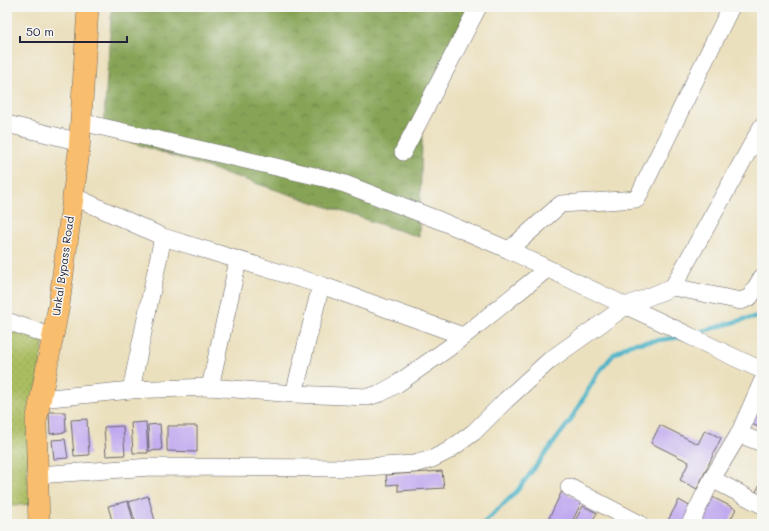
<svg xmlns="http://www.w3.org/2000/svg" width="769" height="531" viewBox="0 0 769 531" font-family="Mali,sans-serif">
	<defs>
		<pattern id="forest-crowns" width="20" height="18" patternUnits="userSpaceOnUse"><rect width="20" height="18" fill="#87a457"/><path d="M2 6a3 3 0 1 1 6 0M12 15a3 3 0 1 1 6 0" fill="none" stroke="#6e8549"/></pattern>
		<pattern id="park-dots" width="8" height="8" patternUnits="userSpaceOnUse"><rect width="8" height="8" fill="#aabd61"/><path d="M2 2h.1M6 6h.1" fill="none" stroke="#92a255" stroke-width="1.8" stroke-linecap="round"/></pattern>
	</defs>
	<rect width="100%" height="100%" fill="#f6f6f2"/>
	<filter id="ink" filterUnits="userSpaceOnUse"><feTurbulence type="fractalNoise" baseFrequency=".025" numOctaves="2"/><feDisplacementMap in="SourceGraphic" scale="8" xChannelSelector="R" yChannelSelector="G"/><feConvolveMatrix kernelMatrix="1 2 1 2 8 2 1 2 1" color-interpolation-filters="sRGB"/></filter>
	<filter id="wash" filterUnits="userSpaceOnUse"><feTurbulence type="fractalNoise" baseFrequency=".012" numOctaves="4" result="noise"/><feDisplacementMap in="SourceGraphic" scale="16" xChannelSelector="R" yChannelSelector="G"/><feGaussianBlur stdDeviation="0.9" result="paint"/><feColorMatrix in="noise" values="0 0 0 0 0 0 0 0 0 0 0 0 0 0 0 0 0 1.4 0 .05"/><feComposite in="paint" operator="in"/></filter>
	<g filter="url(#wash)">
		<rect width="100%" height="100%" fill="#ebe0bd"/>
		<polygon fill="url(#forest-crowns)" stroke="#546349" points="112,7 480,7 423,109 419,237 103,133"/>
		<polygon fill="url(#park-dots)" stroke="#66704e" points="7,329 44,338 27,470 31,504 7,506"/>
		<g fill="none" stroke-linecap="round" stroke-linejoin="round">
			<g stroke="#49b2c7" stroke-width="4.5">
				<polyline points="696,333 745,319 762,317"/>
				<polyline points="483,524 517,491 570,421 598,373 614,354 630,344 681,337"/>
			</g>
		</g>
		<g id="blocks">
			<g fill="#bfa8ef">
				<polygon points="761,405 762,405 762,429 748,422"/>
				<polygon points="49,412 65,412 66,432 50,434"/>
				<polygon points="87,419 89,455 74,456 71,420"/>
				<polygon points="146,422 148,453 133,453 131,423"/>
				<polygon points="160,424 162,450 149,451 148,425"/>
				<polygon points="660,425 698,444 705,430 721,438 697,489 680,480 689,462 651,443"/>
				<polygon points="123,426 125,455 106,456 104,427"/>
				<polygon points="167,426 197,426 197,452 167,451"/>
				<polygon points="65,439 68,458 54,459 52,440"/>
				<polygon points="442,471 444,488 398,491 398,484 387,485 386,475"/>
				<polygon points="762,480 762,497 755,494"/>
				<polygon points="562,491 582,501 571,524 562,524 549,518"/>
				<polygon points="148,496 156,524 136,524 129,502"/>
				<polygon points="710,496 736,509 728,524 695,524"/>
				<polygon points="679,500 693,508 685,524 666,524"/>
				<polygon points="128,501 134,524 113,524 108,506"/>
				<polygon points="583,506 597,513 590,524 573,524"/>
			</g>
		</g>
	</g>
	<g filter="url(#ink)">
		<use href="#blocks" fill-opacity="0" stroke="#686468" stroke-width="1"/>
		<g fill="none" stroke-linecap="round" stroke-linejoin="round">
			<g stroke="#686468" stroke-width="18">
				<g id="minor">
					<polyline points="81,122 328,179 345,184 441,221 509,250 626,306 673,287 741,301 750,297 762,277"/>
					<polyline points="7,124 80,142"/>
					<polyline points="403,152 478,7"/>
					<polyline points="73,196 163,237 321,285 463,336"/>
					<polyline points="509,250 561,204 637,199 731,7"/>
					<polyline points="673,287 762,126"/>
					<polyline points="7,321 53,337"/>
					<polyline points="210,387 238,261"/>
					<polyline points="131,390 163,237"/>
					<polyline points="294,394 321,285"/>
					<polyline points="40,399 131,390 210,387 294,394 368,397 381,393 397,384 450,347 547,269"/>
					<polyline points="739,434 762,443"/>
					<path d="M37 475 151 467 349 468 414 464 432 459 448 451 474 432 506 400 550 360 626 306C672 326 716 350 762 370"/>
					<polyline points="712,479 762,505"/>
					<polyline points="569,487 640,524"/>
					<polyline points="690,524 712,479 739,434 762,382"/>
				</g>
			</g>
			<g stroke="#686468" stroke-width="22">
				<polyline id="major" points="39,524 36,422 59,305 79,151 88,7"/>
			</g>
			<use href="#minor" stroke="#fff" stroke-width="17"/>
			<use href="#major" stroke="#f9be6d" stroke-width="21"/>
		</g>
	</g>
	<g text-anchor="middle" stroke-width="3" stroke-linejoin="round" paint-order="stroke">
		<g font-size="11" fill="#22223b" stroke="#f6f6f2">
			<text transform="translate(63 266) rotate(-82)" y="4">Unkal Bypass Road</text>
		</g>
	</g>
	<rect width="769" height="531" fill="none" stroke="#f6f6f2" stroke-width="24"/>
	<path d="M20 36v6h107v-6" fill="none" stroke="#22223b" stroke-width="2"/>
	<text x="26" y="36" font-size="12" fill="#22223b" stroke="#f6f6f2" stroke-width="3" paint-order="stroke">50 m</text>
</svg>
